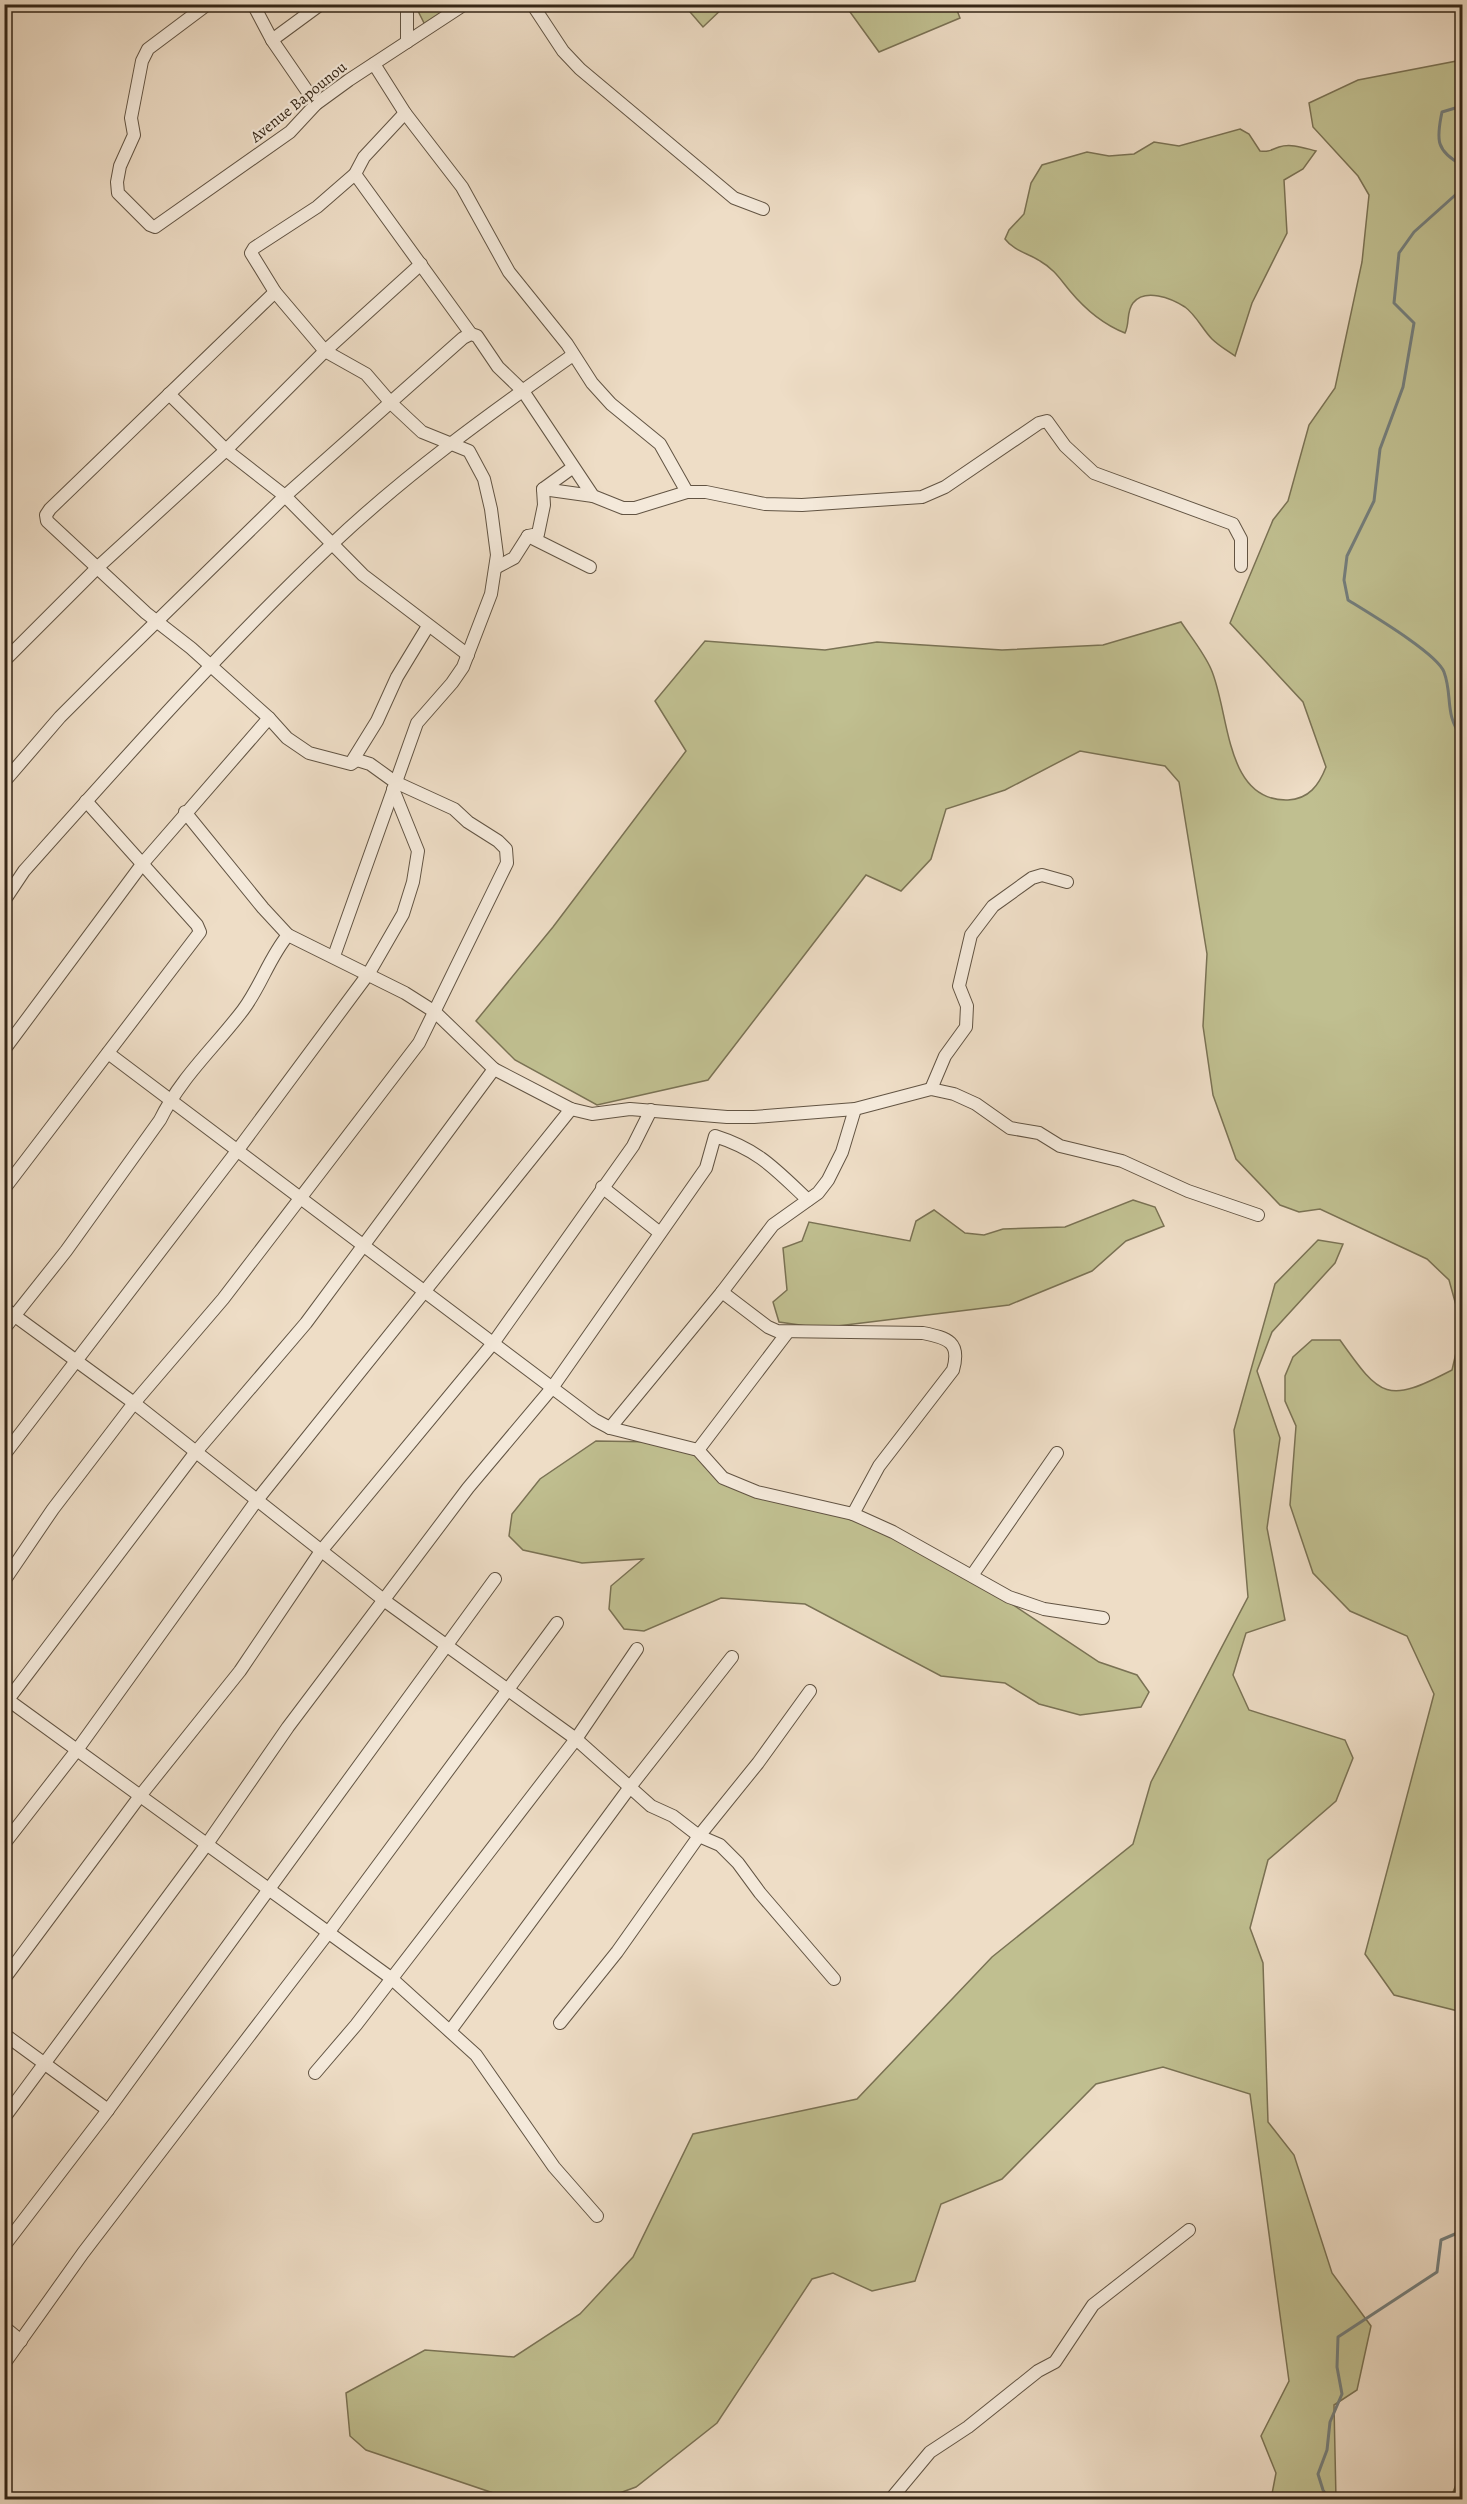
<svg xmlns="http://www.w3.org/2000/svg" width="1467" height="2504" viewBox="0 0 1467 2504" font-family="Alegreya,serif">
	<rect width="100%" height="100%" fill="#eeddc6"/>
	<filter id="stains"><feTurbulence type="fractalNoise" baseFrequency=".00333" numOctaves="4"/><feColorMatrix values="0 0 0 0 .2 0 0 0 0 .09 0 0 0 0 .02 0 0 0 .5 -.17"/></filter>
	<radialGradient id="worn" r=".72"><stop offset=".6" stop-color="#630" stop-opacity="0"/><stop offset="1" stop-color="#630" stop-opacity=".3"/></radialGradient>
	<g fill="#c0bf90" stroke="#7a7254" stroke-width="1.5">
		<polygon points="415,5 455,5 425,25"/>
		<polygon points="684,5 726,5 703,27"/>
		<polygon points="845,5 955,5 960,18 879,52"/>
		<path d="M1462 60V2012L1394 1995 1365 1954 1434 1694 1407 1636 1350 1611 1313 1573 1290 1505 1296 1426 1285 1401V1376L1293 1357 1312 1340H1340C1381 1398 1387 1404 1452 1370L1462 1327 1449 1280 1427 1259 1320 1209 1299 1212 1280 1205 1236 1159 1213 1095 1203 1026 1207 954 1179 782 1165 766 1080 751 1005 790 946 809 931 859 901 891 866 875 708 1080 597 1105 515 1060 476 1021 553 927 686 751 655 701 705 641 825 650 877 642 1002 650 1103 645 1181 622C1191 637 1204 653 1211 669 1230 712 1224 802 1288 800 1309 799 1319 785 1326 767L1303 702 1230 623 1273 520 1288 501 1309 425 1335 388 1362 262 1369 195 1358 176 1313 127 1309 103 1358 80Z"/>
		<path d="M1240 129 1249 134 1260 151C1270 152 1270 150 1279 147 1291 143 1304 148 1316 151L1303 169 1284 180 1287 233 1252 303 1235 356C1228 351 1219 346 1212 339 1203 330 1196 315 1185 307 1171 298 1145 288 1133 303 1126 312 1130 323 1125 333 1102 324 1085 309 1070 291 1060 279 1054 269 1040 261 1028 253 1014 251 1005 239L1009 230 1024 214 1031 183 1042 165 1087 152 1109 156 1134 154 1154 142 1179 146Z"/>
		<polygon points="1133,1200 1155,1207 1164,1226 1126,1241 1092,1271 1009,1305 821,1328 779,1322 773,1302 787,1290 783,1248 802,1241 809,1222 910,1241 916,1221 934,1210 965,1233 984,1235 1003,1229 1065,1227"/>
		<polygon points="1318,1240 1343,1244 1335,1263 1272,1332 1257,1371 1280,1438 1267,1528 1285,1620 1246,1633 1233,1675 1249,1710 1345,1740 1353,1758 1336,1801 1268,1860 1250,1928 1263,1963 1268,2122 1294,2155 1332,2273 1371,2326 1357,2390 1334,2405 1336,2499 1271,2499 1276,2473 1261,2436 1289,2381 1250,2094 1163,2067 1096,2084 1002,2179 941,2204 915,2281 872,2291 833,2273 812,2279 717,2423 636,2487 603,2499 511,2499 366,2450 350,2436 346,2393 425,2350 514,2357 580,2314 633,2257 693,2134 857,2099 992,1957 1133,1844 1151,1782 1248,1597 1234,1430 1275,1284"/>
		<polygon points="596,1441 658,1442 699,1457 768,1497 855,1519 974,1579 1099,1662 1137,1675 1149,1692 1141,1707 1080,1715 1039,1704 1005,1683 941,1676 805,1604 721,1598 644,1631 624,1629 609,1609 611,1586 643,1559 582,1563 523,1550 509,1536 512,1514 540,1479"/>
		<polygon points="1462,2471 1462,2499 1450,2499"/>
	</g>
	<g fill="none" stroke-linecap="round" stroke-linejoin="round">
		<g stroke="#747e7c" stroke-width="3">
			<path d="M1462 106 1442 112C1436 140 1436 151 1462 165"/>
			<path d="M1462 189 1414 232 1399 253 1394 303 1414 323 1403 387 1380 449 1374 501 1347 556 1344 580 1348 600C1367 612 1437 653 1444 672 1453 696 1444 715 1462 737"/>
			<polyline points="1330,2500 1323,2490 1318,2474 1327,2450 1330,2422 1342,2394 1337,2367 1338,2337 1437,2272 1441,2240 1462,2231"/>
		</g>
		<g stroke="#625443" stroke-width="14">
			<g id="street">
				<polyline points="208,4 148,49 142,61 131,118 134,135 120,166 117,182 118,193 150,225 155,227 290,132 316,104 349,80 465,4"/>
				<polyline points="253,4 272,40 316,104"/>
				<polyline points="532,4 563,51 580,69 734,198 763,209"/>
				<polyline points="272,40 321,4"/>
				<polyline points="407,42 407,4"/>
				<polyline points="374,64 405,113 462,187 509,272 567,344 592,383 611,404 660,444 687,492 706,492 765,504 802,505 922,497 945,487 1039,423 1047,421 1065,446 1094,473 1233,524 1241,539 1241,566"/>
				<polyline points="355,174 471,334"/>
				<polyline points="169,394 226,450 285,496 363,575 468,655"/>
				<polyline points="543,489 593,496"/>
				<polyline points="528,536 590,567"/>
				<polyline points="497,567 514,558 528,536 538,534 544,505 543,489 572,468"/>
				<polyline points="4,661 98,567 226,450 325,351 421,264"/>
				<polyline points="351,763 377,721 397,677 428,626"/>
				<polyline points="4,782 60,717 108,669 285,496 463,338 471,334 477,336 498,367 523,391 593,496 623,508 635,508 687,492"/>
				<polyline points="185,812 263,908 288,935 405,993 435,1012 494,1069 571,1109 592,1114 630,1109 727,1117 754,1117 855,1109 931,1089 954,1094 976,1104 1010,1128 1039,1133 1060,1146 1122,1161 1188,1191 1258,1215"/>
				<path d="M4 901 24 871C123 760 222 648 331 545 406 474 489 414 573 355"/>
				<polyline points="334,956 417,723 452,683 463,667 491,594 497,555 491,509 484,479 469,451 422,432 391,403 366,374 325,351 275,292 251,253 254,248 317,207 355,174 364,157 405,113"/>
				<polyline points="4,1050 143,863 269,718"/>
				<polyline points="108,1053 595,1420 610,1428 698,1450 723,1478 757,1492 853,1514 893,1532 1009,1597 1044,1609 1103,1618"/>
				<polyline points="931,1089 945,1056 966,1027 967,1006 959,986 971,935 993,906 1032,878 1042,875 1067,882"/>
				<polyline points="602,1187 660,1233"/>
				<polyline points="4,1189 200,932 197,925 86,801"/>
				<path d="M722 1292 768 1327 777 1331 923 1333C948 1338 961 1342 953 1370L879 1466 853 1514"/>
				<polyline points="4,1308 134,1403 385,1601 576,1739 651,1806 673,1816 699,1836 720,1845 738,1863 760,1893 834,1979"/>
				<path d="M4 1329 66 1251 160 1120C181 1077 215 1047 243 1010 261 986 269 958 288 935"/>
				<polyline points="610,1428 722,1292 773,1225 818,1193 828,1180 842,1152 855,1109"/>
				<polyline points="698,1450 787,1333"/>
				<polyline points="4,1455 237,1151 369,973 403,914 413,882 418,851 393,789"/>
				<polyline points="973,1574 1057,1453"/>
				<polyline points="4,1581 53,1509 134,1403 223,1299 419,1043 507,863 506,849 498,841 468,822 454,809 395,782 370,764 357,760 351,764 309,753 287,738 269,718 191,648 146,613 47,521 46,515 50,509 275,292"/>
				<polyline points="4,1697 391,1978 476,2055 554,2167 597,2216"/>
				<polyline points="4,1705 195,1453 306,1323 494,1069"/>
				<polyline points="4,1844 77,1750 257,1500 571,1109"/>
				<polyline points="4,1979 140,1796 240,1671 321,1551 494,1342 633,1146 651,1110"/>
				<polyline points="560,2023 617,1952 699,1836 758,1763 810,1691"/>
				<polyline points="450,2031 630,1787 732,1657"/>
				<polyline points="4,2034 108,2110"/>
				<polyline points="315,2073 356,2025 576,1739 637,1649"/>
				<path d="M4 2118 207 1844 288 1727 468 1488 552 1388 706 1168 715 1136C759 1150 775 1169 808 1200"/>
				<polyline points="4,2246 108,2110 495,1579"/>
				<polyline points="4,2327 21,2341"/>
				<polyline points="4,2364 83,2253 328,1933 557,1623"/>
				<polyline points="890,2500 930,2452 968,2427 1038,2371 1055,2362 1093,2305 1189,2230"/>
			</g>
		</g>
		<use href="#street" stroke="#f4e9da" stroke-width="12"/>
	</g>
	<g text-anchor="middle" stroke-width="4.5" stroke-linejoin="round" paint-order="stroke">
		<g font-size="16" fill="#342617" stroke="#f4e9da">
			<text transform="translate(298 101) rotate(-39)" y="6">Avenue Bapounou</text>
		</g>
	</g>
	<rect width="1467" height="2504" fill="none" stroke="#eeddc6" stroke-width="24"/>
	<rect x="6" y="6" width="1455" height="2492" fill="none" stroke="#342617" stroke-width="3"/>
	<rect x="12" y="12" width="1443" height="2480" fill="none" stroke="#342617" stroke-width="1.5"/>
	<rect width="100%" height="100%" filter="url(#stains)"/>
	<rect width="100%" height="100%" fill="url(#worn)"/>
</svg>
